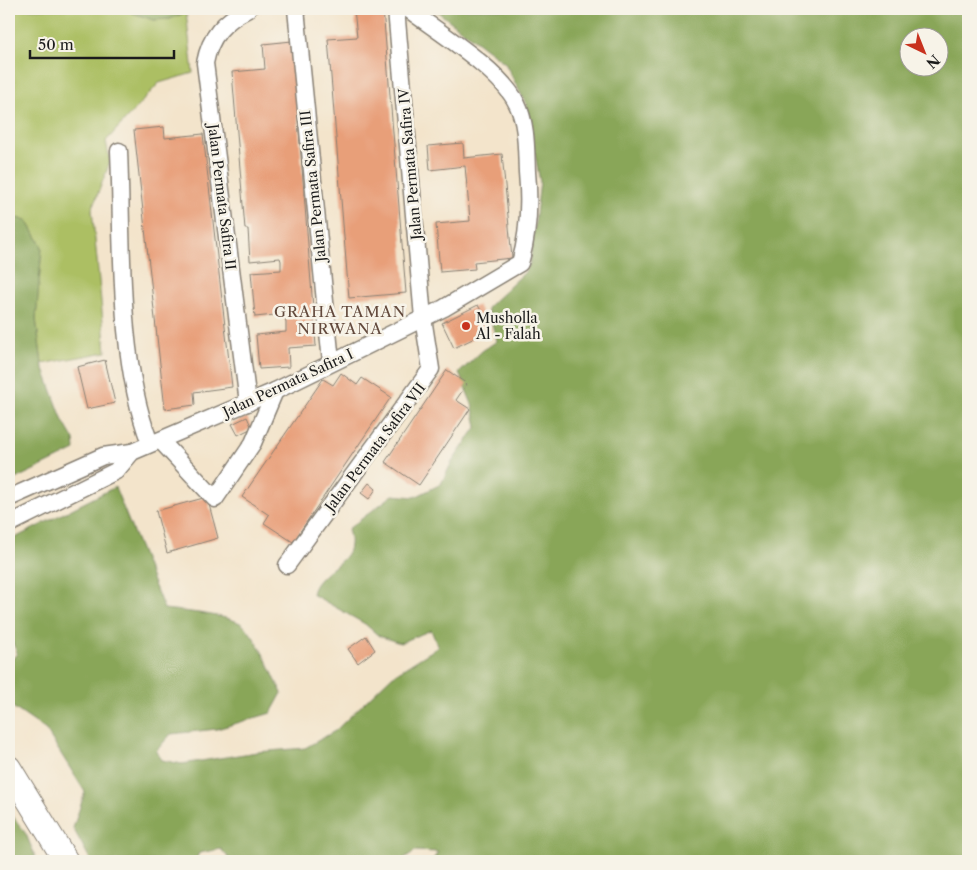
<svg xmlns="http://www.w3.org/2000/svg" width="977" height="870" viewBox="0 0 977 870" font-family="'Libre Caslon Text',serif">
	<rect width="100%" height="100%" fill="#f7f3e8"/>
	<filter id="ink" filterUnits="userSpaceOnUse"><feTurbulence type="fractalNoise" baseFrequency=".02" numOctaves="2"/><feDisplacementMap in="SourceGraphic" scale="10" xChannelSelector="R" yChannelSelector="G"/><feConvolveMatrix kernelMatrix="1 2 1 2 8 2 1 2 1" color-interpolation-filters="sRGB"/></filter>
	<filter id="wash" filterUnits="userSpaceOnUse"><feTurbulence type="fractalNoise" baseFrequency=".0096" numOctaves="4" result="noise"/><feDisplacementMap in="SourceGraphic" scale="20" xChannelSelector="R" yChannelSelector="G"/><feGaussianBlur stdDeviation="1.12" result="paint"/><feColorMatrix in="noise" values="0 0 0 0 0 0 0 0 0 0 0 0 0 0 0 0 0 1.4 0 .05"/><feComposite in="paint" operator="in"/></filter>
	<g filter="url(#wash)">
		<rect width="100%" height="100%" fill="#f3e4cb"/>
		<polygon fill="#acbf63" stroke="#646e40" points="9,9 122,9 153,20 170,19 186,11 193,73 159,83 106,141 110,162 92,209 106,352 42,364 36,319 42,247 27,220 9,217"/>
		<g fill="#89a659" stroke="#52613a" fill-rule="evenodd">
			<polygon points="122,9 194,9 170,19 153,20"/>
			<path d="M434 9H968V861H432L438 852 415 851 400 861H231L221 849 199 853 195 861H91L73 828 85 792 46 730 11 706 9 702V664L17 653 9 634V541L115 487 164 609C181 611 231 615 243 625 259 639 272 674 282 693L271 713 217 729 171 734 156 751 162 760 182 764 257 752 305 748 335 731 392 676 438 647 431 630 400 643 379 636 365 624 312 594C315 573 349 564 350 545 351 540 349 534 348 529L393 495 415 497 441 484 452 462 477 426 472 404 459 373 482 351 497 341 487 308 524 273 530 263 540 182 526 104 505 63ZM910 38H940V68H910Z"/>
			<polygon points="9,217 27,220 42,247 36,319 42,364 63,421 74,440 75,450 9,482"/>
			<polygon points="9,811 26,834 37,861 9,861"/>
		</g>
		<g id="blocks">
			<g fill="#e89f79">
				<polygon points="354,9 383,9 406,293 349,298 328,39 357,37"/>
				<polygon points="292,41 316,346 288,348 289,367 259,369 256,335 286,332 286,323 285,314 255,317 251,272 281,270 281,261 280,258 250,261 248,229 245,229 232,72 265,69 263,44"/>
				<polygon points="164,127 165,138 203,134 232,387 194,392 195,405 165,409 134,130"/>
				<polygon points="463,143 464,158 502,154 512,258 474,262 475,269 440,272 436,224 470,221 469,208 465,166 430,170 428,146"/>
				<polygon points="478,305 491,330 454,348 442,323"/>
				<polygon points="105,360 115,403 87,409 77,367"/>
				<polygon points="447,370 467,384 456,400 470,409 419,485 385,462"/>
				<polygon points="341,373 357,385 362,378 391,397 293,542 264,523 269,515 242,497 323,379 333,385"/>
				<polygon points="247,417 252,428 238,435 232,424"/>
				<polygon points="369,483 376,489 369,499 361,493"/>
				<polygon points="207,497 218,538 167,553 156,511"/>
				<polygon points="366,636 375,650 358,663 348,649"/>
			</g>
		</g>
	</g>
	<g filter="url(#ink)">
		<use href="#blocks" fill-opacity="0" stroke="#888074" stroke-width="1"/>
		<g fill="none" stroke-linecap="round" stroke-linejoin="round">
			<g stroke="#888074" stroke-width="19">
				<g id="street">
					<polyline points="296,9 331,362"/>
					<path d="M119 151C123 243 117 357 150 443"/>
					<path d="M248 403 205 63C210 36 224 21 248 9"/>
					<polyline points="161,441 215,499 253,443 275,391"/>
					<polyline points="9,498 103,456 132,452"/>
					<path d="M9 524 116 471 132 452 275 391 444 308 520 263C529 232 530 204 527 172 526 150 527 124 517 104 501 70 438 32 408 9"/>
					<polyline points="287,565 431,369 423,318 396,9"/>
				</g>
			</g>
			<g stroke="#888074" stroke-width="26">
				<polyline id="secondary" points="9,768 66,861"/>
			</g>
			<use href="#street" stroke="#fff" stroke-width="16"/>
			<use href="#secondary" stroke="#fff" stroke-width="24"/>
		</g>
	</g>
	<circle fill="#c8321e" stroke="#f7f3e8" stroke-width="2" cx="466" cy="326" r="5"/>
	<g text-anchor="middle" stroke-width="5" stroke-linejoin="round" paint-order="stroke">
		<g font-size="14" fill="#1c1c1c" stroke="#f7f3e8">
			<text transform="translate(410 164) rotate(-95)" y="5">Jalan Permata Safira IV</text>
			<text transform="translate(313 186) rotate(-96)" y="5">Jalan Permata Safira III</text>
			<text transform="translate(222 197) rotate(83)" y="5">Jalan Permata Safira II</text>
			<text transform="translate(288 383) rotate(-25)" y="5">Jalan Permata Safira I</text>
			<text transform="translate(375 447) rotate(-53)" y="5">Jalan Permata Safira VII</text>
		</g>
		<g font-size="14" fill="#1c1c1c" stroke="#f7f3e8" text-anchor="start">
			<text x="476" y="323">Musholla<tspan x="476" dy="16">Al - Falah</tspan></text>
		</g>
		<g font-size="15" letter-spacing="1" fill="#634a3d" stroke="#f7f3e8">
			<text x="340" y="317">GRAHA TAMAN<tspan x="340" dy="17">NIRWANA</tspan></text>
		</g>
	</g>
	<rect width="977" height="870" fill="none" stroke="#f7f3e8" stroke-width="30"/>
	<g transform="translate(924 52) rotate(137)"><circle r="24" fill="#f7f3e8" stroke="#9f9d96"/>
	<path d="M0-4L9 19L0 12L-9 19Z" fill="#c8321e"/>
	<text y="-8" font-size="14" font-weight="bold" text-anchor="middle" fill="#1c1c1c">N</text>
	</g>
	<path d="M30 50v8h144v-8" fill="none" stroke="#1c1c1c" stroke-width="2.5"/>
	<text x="38" y="50" font-size="15" fill="#1c1c1c" stroke="#f7f3e8" stroke-width="4" paint-order="stroke">50 m</text>
</svg>
